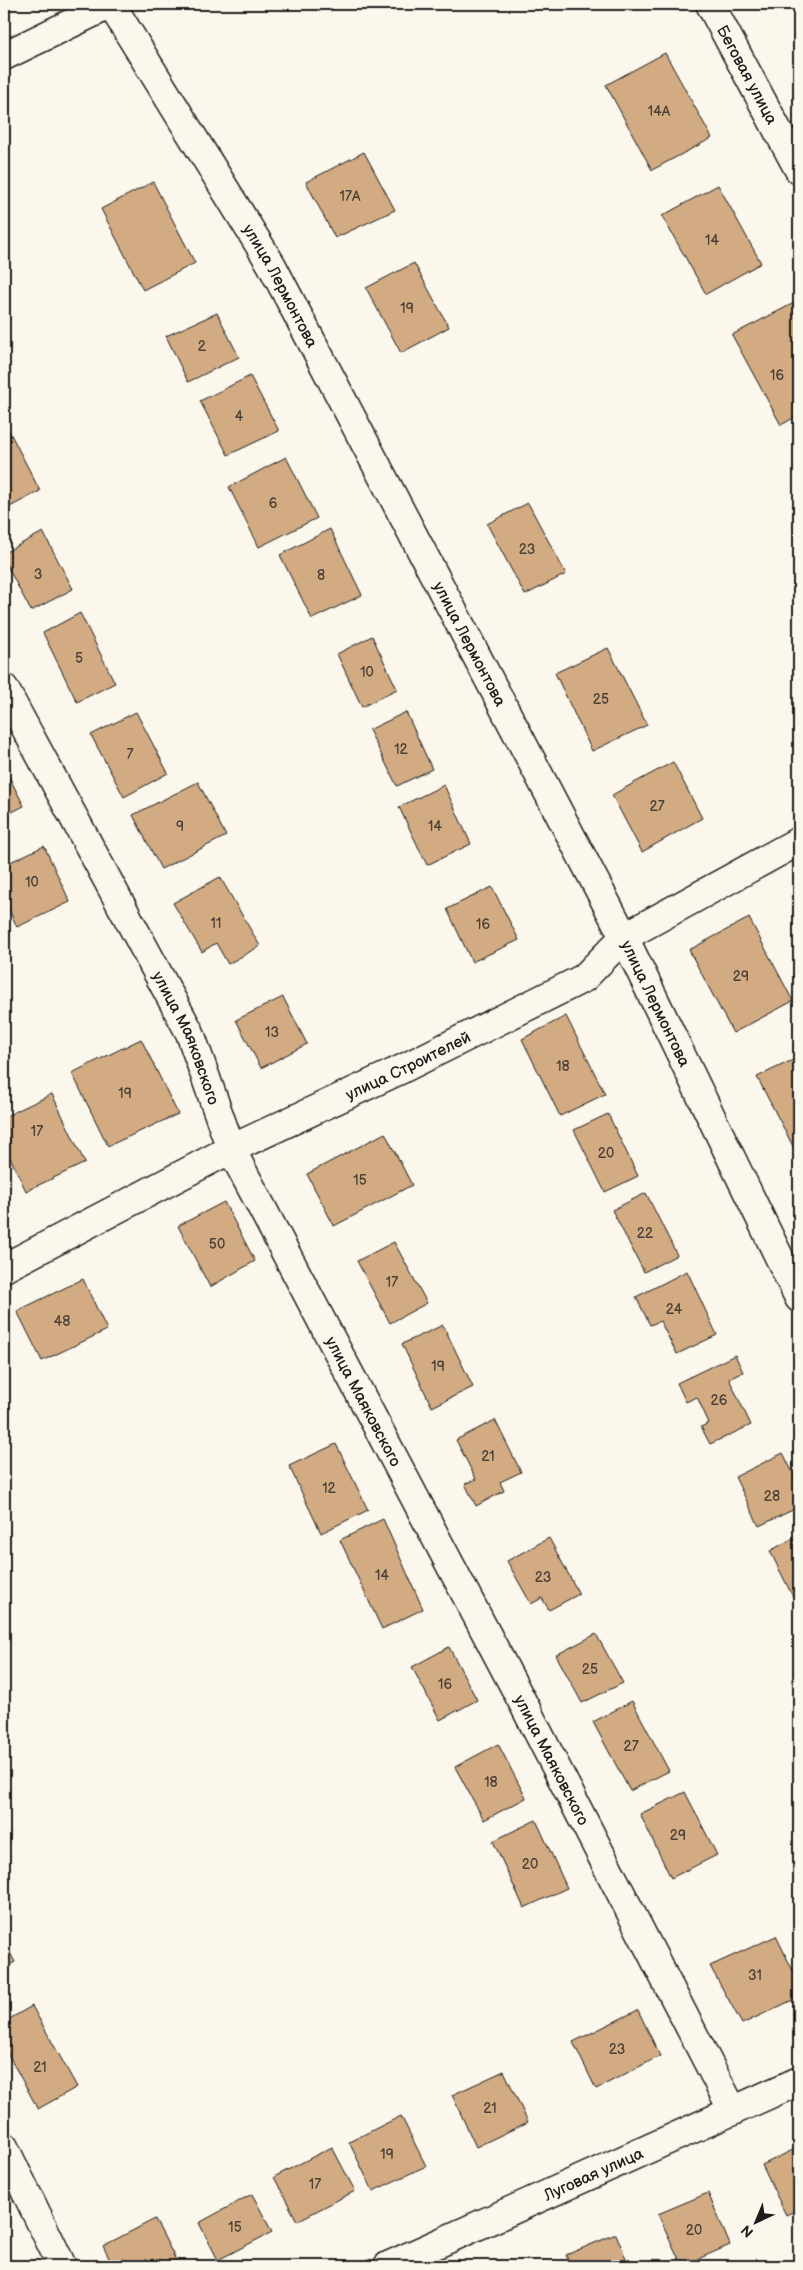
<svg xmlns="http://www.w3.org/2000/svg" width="803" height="2270" viewBox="0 0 803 2270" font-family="'Balsamiq Sans',sans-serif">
	<rect width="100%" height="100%" fill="#fbf7ec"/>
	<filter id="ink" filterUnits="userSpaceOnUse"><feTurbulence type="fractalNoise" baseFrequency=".02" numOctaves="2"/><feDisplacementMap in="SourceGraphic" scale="10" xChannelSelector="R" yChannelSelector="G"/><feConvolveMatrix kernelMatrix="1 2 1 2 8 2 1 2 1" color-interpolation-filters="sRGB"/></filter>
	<g filter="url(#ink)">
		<g fill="#d2ab83" stroke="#1c1c1c">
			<polygon points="665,53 712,138 652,170 606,85"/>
			<polygon points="364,152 395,210 335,238 306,182"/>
			<polygon points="153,182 195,263 143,290 101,209"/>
			<polygon points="718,185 761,263 706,294 662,216"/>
			<polygon points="414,263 449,327 401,353 366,288"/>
			<polygon points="796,302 799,307 799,415 781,425 732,335"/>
			<polygon points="217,313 239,357 188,382 166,336"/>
			<polygon points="250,376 279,431 228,455 200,401"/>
			<polygon points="4,421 40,491 4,510"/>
			<polygon points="286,457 317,518 259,547 229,487"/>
			<polygon points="528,503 566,574 525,595 487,524"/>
			<polygon points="330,529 362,595 312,619 280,555"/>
			<polygon points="43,532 73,589 31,611 4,560 4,553"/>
			<polygon points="80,613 115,683 77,702 43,633"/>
			<polygon points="372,636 397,689 362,707 337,654"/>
			<polygon points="608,648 647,725 592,751 555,673"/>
			<polygon points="136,712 168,773 124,797 91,735"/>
			<polygon points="406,712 432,769 397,786 369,730"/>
			<polygon points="673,762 702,818 642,852 612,795"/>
			<polygon points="4,767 24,806 4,816"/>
			<polygon points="198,782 226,836 161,869 133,815"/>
			<polygon points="444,785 471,844 427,865 399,807"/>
			<polygon points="44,846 70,902 17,927 4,899 4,865"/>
			<polygon points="220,877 260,946 228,964 216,943 202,952 173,903"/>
			<polygon points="492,887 519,940 472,962 447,909"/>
			<polygon points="749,918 793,1001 733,1033 689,950"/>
			<polygon points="283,997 307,1044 261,1068 236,1020"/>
			<polygon points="566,1016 605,1094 560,1116 522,1039"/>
			<polygon points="141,1039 178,1114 108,1146 72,1073"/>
			<polygon points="799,1057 799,1148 795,1150 757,1077"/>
			<polygon points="52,1094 85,1163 26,1191 4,1145 4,1117"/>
			<polygon points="608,1114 638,1176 605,1192 574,1130"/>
			<polygon points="385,1133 412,1185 334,1226 307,1174"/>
			<polygon points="646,1193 677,1255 644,1272 612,1210"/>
			<polygon points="224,1202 255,1261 210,1287 178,1226"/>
			<polygon points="394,1242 427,1303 390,1323 357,1261"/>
			<polygon points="687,1271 717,1335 677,1354 660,1321 650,1325 636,1297"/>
			<polygon points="83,1279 107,1330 42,1361 17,1311"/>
			<polygon points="443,1325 473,1387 432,1407 402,1344"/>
			<polygon points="735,1355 743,1372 729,1379 751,1425 710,1444 701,1427 709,1423 697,1397 686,1402 677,1383"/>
			<polygon points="495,1420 521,1472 500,1482 504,1491 476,1506 465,1484 476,1479 456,1440"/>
			<polygon points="336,1444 368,1510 321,1533 289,1466"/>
			<polygon points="783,1453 799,1485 799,1507 759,1526 735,1477"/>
			<polygon points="383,1519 423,1609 382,1629 340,1540"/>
			<polygon points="799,1535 799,1609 770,1551"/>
			<polygon points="549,1538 579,1594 549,1610 542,1598 531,1604 507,1561"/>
			<polygon points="596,1634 623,1683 582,1703 556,1655"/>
			<polygon points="449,1647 477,1700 440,1720 412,1667"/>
			<polygon points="632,1701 669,1771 630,1791 593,1722"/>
			<polygon points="498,1744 526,1798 484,1820 455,1767"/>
			<polygon points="685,1792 717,1855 671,1878 640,1814"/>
			<polygon points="536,1820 567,1888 524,1908 493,1841"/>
			<polygon points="776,1936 799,1983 799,1997 742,2024 710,1966"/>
			<polygon points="4,1942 15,1962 4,1968"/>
			<polygon points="32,2006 77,2087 38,2109 4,2047 4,2022"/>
			<polygon points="638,2010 660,2056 596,2089 573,2042"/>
			<polygon points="504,2071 528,2122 476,2147 452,2095"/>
			<polygon points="401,2116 426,2166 373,2191 349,2142"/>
			<polygon points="332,2147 355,2191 297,2221 274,2177"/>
			<polygon points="799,2147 799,2209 786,2215 762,2165"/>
			<polygon points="708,2193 730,2245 682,2266 658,2214"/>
			<polygon points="252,2194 272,2232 218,2260 199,2223"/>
			<polygon points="155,2219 179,2266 113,2266 103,2246"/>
			<polygon points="616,2234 629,2266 571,2266 566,2255"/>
		</g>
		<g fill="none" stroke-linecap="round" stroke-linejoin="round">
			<g stroke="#1c1c1c" stroke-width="31">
				<g id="minor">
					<path id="s1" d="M111 4 271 264 624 937 799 1298"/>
					<path id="s2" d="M710 4 799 170"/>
					<polyline points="4,56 111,4"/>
					<path id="s3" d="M4 688 190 1033 231 1149 524 1705 733 2111"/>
					<path id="s4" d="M4 1268 231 1149 402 1069 584 978 624 937 799 841"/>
					<polyline points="4,2147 62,2266"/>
					<path id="s5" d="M388 2266 799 2081"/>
				</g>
			</g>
			<use href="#minor" stroke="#fbf7ec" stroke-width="28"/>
		</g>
	</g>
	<g text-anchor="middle" stroke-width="4" stroke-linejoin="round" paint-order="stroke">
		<g font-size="14" fill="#4a4036">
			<text x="659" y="116">14А</text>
			<text x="350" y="201">17А</text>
			<text x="712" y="245">14</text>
			<text x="407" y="313">19</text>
			<text x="202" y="351">2</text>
			<text x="777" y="380">16</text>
			<text x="239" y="421">4</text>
			<text x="273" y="508">6</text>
			<text x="527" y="554">23</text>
			<text x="38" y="579">3</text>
			<text x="321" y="580">8</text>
			<text x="79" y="663">5</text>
			<text x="367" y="677">10</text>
			<text x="601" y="704">25</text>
			<text x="401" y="754">12</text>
			<text x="130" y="759">7</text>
			<text x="657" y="811">27</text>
			<text x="180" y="831">9</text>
			<text x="435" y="831">14</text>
			<text x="32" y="887">10</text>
			<text x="216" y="928">11</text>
			<text x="483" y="929">16</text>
			<text x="741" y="981">29</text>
			<text x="272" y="1037">13</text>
			<text x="563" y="1071">18</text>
			<text x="125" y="1098">19</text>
			<text x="37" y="1136">17</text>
			<text x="606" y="1158">20</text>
			<text x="360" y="1185">15</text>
			<text x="645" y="1238">22</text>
			<text x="217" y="1249">50</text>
			<text x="392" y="1287">17</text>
			<text x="674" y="1314">24</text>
			<text x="62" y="1326">48</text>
			<text x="438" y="1371">19</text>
			<text x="719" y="1405">26</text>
			<text x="488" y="1461">21</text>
			<text x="329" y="1493">12</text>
			<text x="772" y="1501">28</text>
			<text x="382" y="1580">14</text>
			<text x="543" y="1582">23</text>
			<text x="590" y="1674">25</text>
			<text x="445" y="1689">16</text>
			<text x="631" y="1751">27</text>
			<text x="491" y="1787">18</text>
			<text x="678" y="1840">29</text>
			<text x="530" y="1869">20</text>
			<text x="755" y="1980">31</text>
			<text x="617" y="2054">23</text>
			<text x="40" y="2072">21</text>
			<text x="490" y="2113">21</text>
			<text x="387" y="2159">19</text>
			<text x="315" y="2189">17</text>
			<text x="235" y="2232">15</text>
			<text x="694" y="2235">20</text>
		</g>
		<g font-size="16" fill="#1c1c1c" stroke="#fbf7ec">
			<text dy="6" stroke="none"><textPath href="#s2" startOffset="80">Беговая улица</textPath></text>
			<text dy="6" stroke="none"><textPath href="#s1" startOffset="329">улица Лермонтова</textPath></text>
			<text dy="6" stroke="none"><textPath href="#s1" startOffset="734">улица Лермонтова</textPath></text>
			<text dy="6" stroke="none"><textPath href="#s1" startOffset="1139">улица Лермонтова</textPath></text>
			<text dy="6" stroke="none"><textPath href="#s3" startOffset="395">улица Маяковского</textPath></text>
			<text dy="6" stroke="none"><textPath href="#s4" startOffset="452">улица Строителей</textPath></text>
			<text dy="6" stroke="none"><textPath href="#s3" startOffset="800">улица Маяковского</textPath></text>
			<text dy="6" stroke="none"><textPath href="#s3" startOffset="1205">улица Маяковского</textPath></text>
			<text dy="6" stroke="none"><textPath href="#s5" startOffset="225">Луговая улица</textPath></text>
		</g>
	</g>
	<rect width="803" height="2270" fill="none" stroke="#fbf7ec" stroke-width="20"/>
	<rect x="10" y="10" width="783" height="2250" fill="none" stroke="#1c1c1c" stroke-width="2" filter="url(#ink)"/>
	<g transform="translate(756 2222) rotate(224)" stroke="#fbf7ec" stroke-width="4" paint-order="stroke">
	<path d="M0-4L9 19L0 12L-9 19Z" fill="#1c1c1c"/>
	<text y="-8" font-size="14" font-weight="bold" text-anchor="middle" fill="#1c1c1c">N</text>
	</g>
</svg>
